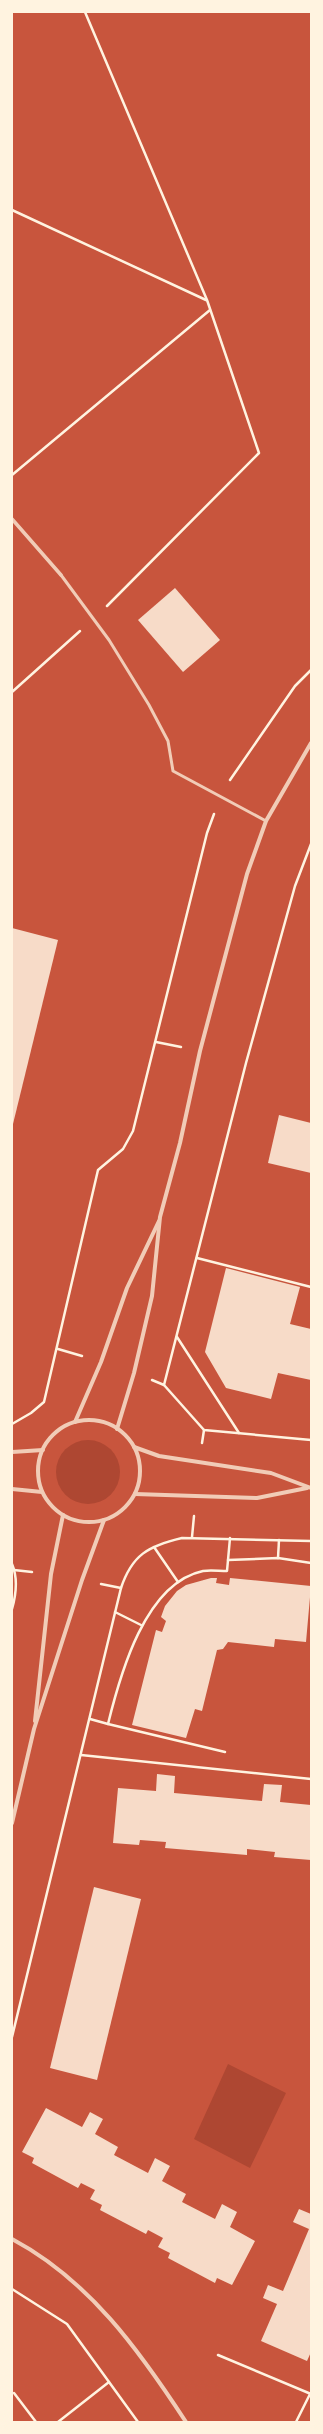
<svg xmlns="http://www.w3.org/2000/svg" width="323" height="2434" viewBox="0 0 323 2434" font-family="Signika,sans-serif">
	<rect width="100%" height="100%" fill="#c8553d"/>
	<g fill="#ae4732">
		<circle cx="88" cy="1472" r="32"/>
		<polygon points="228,2064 286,2093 250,2168 194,2139"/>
	</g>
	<g fill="#f7dbc8">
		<polygon points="175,588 220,640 183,672 138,620"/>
		<polygon points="12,928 58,940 13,1124 12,1124"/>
		<polygon points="279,1115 311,1123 311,1173 268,1163"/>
		<polygon points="226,1268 300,1287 290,1324 311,1329 311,1380 278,1373 271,1399 226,1388 205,1352"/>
		<polygon points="211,1578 217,1578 216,1583 229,1585 230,1578 311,1586 306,1642 275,1639 274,1647 228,1642 223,1649 217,1650 202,1711 195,1709 186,1738 132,1725 156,1630 162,1632 166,1621 161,1617 165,1606 177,1591 186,1585"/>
		<polygon points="157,1774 175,1776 174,1793 262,1801 264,1784 282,1785 280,1802 311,1805 311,1860 274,1857 275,1852 247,1849 247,1855 165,1848 166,1842 140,1840 139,1845 113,1843 118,1788 156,1791"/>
		<polygon points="94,1887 141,1899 97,2080 50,2068"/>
		<polygon points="46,2108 82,2127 90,2112 103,2119 95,2134 118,2147 114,2155 148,2173 155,2158 170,2166 162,2181 186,2194 182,2202 215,2219 222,2204 237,2212 230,2227 255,2241 232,2285 217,2278 215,2283 168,2258 170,2253 158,2247 163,2238 148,2230 146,2234 100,2210 102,2205 90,2199 95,2190 81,2183 78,2188 32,2163 34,2158 22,2152"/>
		<polygon points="299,2209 311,2214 311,2352 307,2361 261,2341 277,2304 263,2298 268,2285 283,2291 309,2229 293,2222"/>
	</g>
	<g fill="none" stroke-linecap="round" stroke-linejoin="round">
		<g stroke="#fff3e0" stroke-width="2.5">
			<polyline points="85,12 207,300 259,453 107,606"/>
			<polyline points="12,210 206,300"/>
			<polyline points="12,475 210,310"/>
			<polyline points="12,692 80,631"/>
			<polyline points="230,780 295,686 311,670"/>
			<polyline points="311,844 295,886 246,1063 164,1385 204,1430 311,1440"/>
			<polyline points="156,1042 181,1047"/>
			<polyline points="197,1258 311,1287"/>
			<polyline points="177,1337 239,1433"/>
			<polyline points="58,1349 82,1356"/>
			<polyline points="152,1380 164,1385"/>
			<polyline points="12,1424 31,1413 44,1402 98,1170 123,1149 133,1131 207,833 214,814"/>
			<polyline points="202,1443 204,1430"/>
			<polyline points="192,1537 194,1516"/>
			<polyline points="154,1547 178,1582"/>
			<polyline points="278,1558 279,1540"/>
			<polyline points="228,1560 278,1558 311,1563"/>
			<path d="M12 1564C18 1578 16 1595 12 1609"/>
			<polyline points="14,1570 32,1572"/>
			<polyline points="101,1584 121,1588"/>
			<polyline points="115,1612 141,1625"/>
			<path d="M90 1719 108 1724C120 1675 145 1583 203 1571 210 1570 219 1571 227 1571L230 1538"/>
			<polyline points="108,1724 225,1752"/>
			<polyline points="81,1755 311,1779"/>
			<path d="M12 2037 121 1588C132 1555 148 1546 182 1538L311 1541"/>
			<polyline points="12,2289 67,2324 138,2422"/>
			<polyline points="218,2355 311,2394"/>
			<polyline points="14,2393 36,2422"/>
			<polyline points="58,2422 109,2382"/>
			<polyline points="296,2422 310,2394"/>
		</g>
		<polyline stroke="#f1ccb7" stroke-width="3" points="61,575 109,640 149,705 168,741 173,771 266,821"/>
		<polyline stroke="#f1ccb7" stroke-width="3.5" points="12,519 61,575"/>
		<g stroke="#f1ccb7" stroke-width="4">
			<circle cx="89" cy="1471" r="51"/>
			<polyline points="75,1422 101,1362 127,1288 159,1221"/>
			<polyline points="117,1429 134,1373 152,1296 160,1217 180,1143 200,1051 247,874 266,821 311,743"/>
			<polyline points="134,1447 159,1456 271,1473 311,1488"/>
			<polyline points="12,1452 43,1450"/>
			<polyline points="12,1489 42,1492"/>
			<polyline points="135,1494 257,1498 307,1488"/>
			<polyline points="35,1721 51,1574 63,1515"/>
			<polyline points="12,1823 34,1729 82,1580 104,1520"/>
			<path d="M12 2239C89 2280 139 2350 186 2422"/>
		</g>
	</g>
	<rect width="323" height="2434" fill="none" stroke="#fff3e0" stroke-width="26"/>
</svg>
